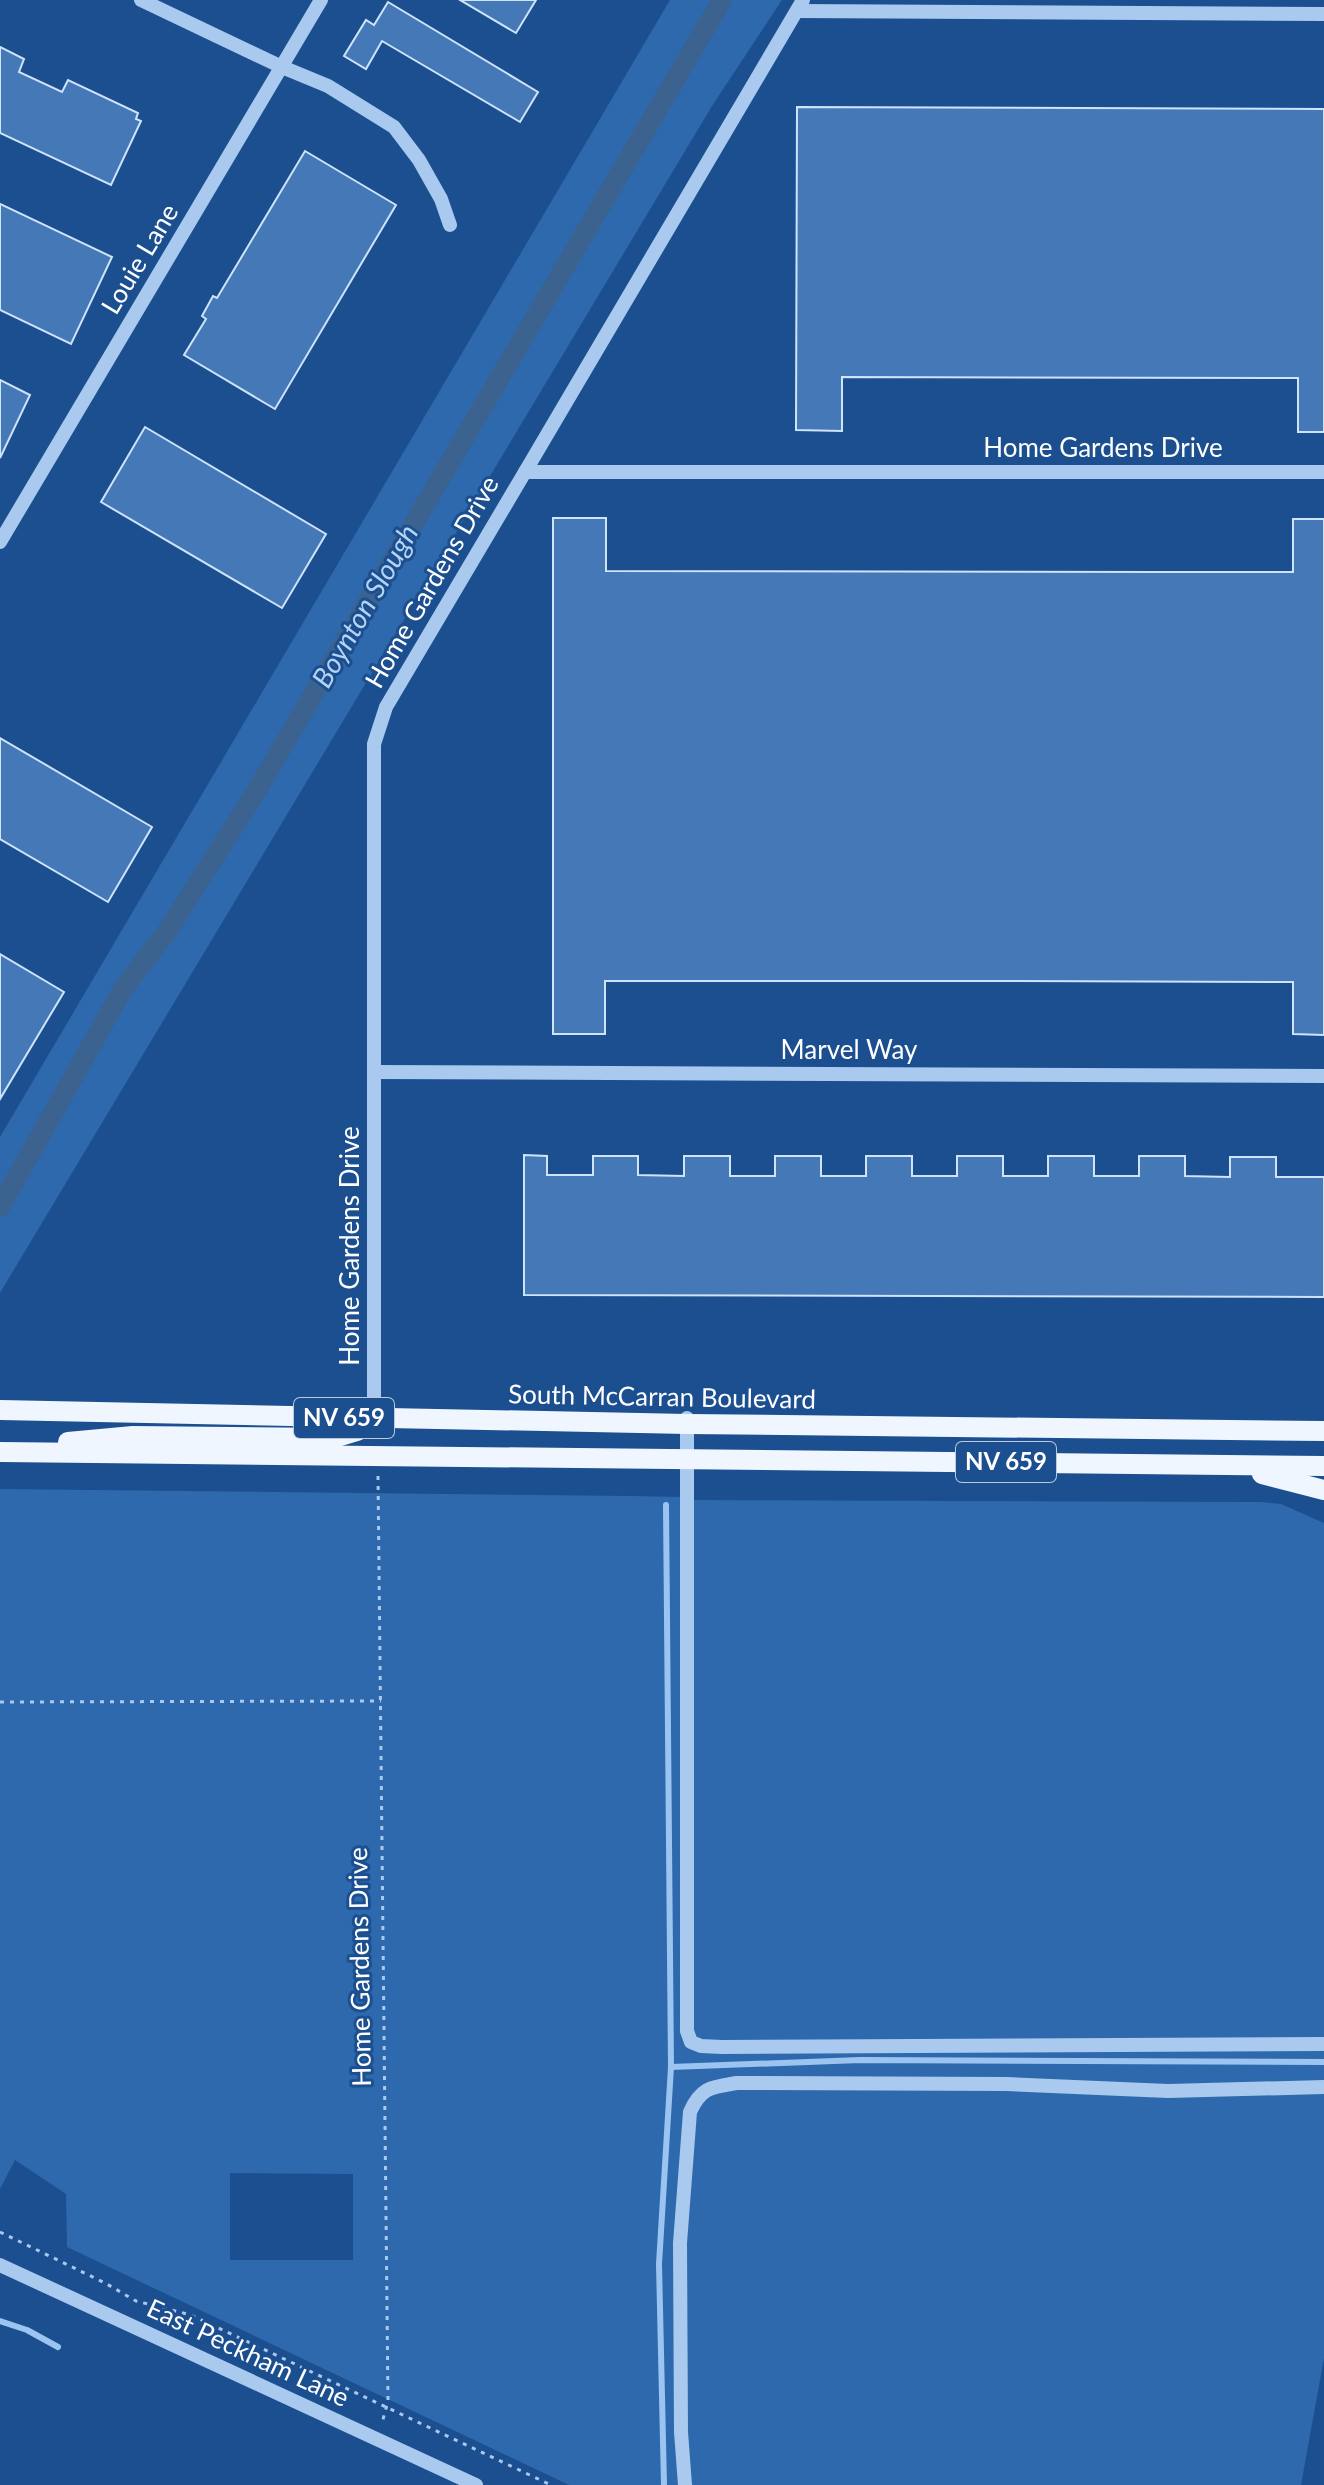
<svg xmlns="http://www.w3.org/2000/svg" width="1324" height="2485" viewBox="0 0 1324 2485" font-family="Lato,sans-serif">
	<rect width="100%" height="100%" fill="#1b4f8f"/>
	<g fill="#2e69ad" fill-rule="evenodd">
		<polygon points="670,0 782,0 712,106 0,1293 0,1137"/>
		<path d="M0 1489 632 1496 681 1497 682 1500 1261 1502 1281 1504 1324 1523V2358L1301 2485H569L67 2247 66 2194 15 2160 0 2189ZM230 2173 353 2174V2260H230Z"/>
	</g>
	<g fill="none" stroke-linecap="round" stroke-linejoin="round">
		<g stroke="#9cc4f0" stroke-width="6">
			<polyline points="671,2067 860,2060 1324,2062"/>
			<polyline points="0,2321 27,2330 58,2347"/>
			<polyline points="664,2485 659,2264 671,2067 666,1505"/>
		</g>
		<polyline stroke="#3c6290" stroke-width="20" points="0,1207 123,989 168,930 257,790 722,0"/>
	</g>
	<g fill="#4478b7" stroke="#cfe3fa" stroke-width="2">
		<polygon points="460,0 536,0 516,33"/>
		<polygon points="388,2 538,92 520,122 382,41 366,69 344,56 366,20 374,25"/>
		<polygon points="0,47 24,59 19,72 62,92 68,80 138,113 136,119 141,121 111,185 0,133"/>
		<polygon points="797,107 1324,109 1324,432 1298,432 1298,378 842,377 842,431 796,430"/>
		<polygon points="305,151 396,205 275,409 184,355 206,319 202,316 213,296 217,298"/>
		<polygon points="0,204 112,257 71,344 0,310"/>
		<polygon points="0,380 30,395 0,458"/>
		<polygon points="145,427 326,534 282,608 101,502"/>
		<polygon points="553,518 606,518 606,571 1155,572 1293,572 1293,519 1324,519 1324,1035 1293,1034 1293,982 1018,981 605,981 605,1034 553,1034"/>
		<polygon points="0,738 152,827 108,902 0,839"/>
		<polygon points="0,954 64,992 0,1099"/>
		<polygon points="524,1155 547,1156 547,1175 593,1175 593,1156 638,1156 638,1175 684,1176 684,1156 730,1156 730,1176 775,1176 775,1156 821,1156 821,1176 866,1176 866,1156 912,1156 912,1176 957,1176 957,1156 1003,1156 1003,1176 1048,1176 1048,1156 1094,1156 1094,1176 1139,1176 1139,1156 1185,1156 1185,1176 1230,1177 1230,1157 1276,1157 1276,1177 1324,1177 1324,1297 524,1295"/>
	</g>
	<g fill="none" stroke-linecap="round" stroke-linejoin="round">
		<g stroke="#a9c9ee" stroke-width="3" stroke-dasharray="4 6" stroke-linecap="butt">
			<polyline points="378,1476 388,2401 382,2423"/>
			<polyline points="0,1702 381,1701"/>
			<polyline points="0,2232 105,2283 136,2301 191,2315 551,2485"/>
		</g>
		<g stroke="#a9c9ee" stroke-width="14">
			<polyline points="141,0 282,67 328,86 394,127 419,160 441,199 450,225"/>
			<polyline points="797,11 1324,14"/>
			<polyline points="525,472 803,0"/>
			<polyline points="0,542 321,0"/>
			<polyline points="374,1072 1324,1076"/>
			<polyline points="687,1418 687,2031 691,2042 701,2046 722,2047 1324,2044"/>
			<polyline points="374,1419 374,744 386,707 525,472 1324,472"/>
			<polyline points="0,2265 476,2485"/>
			<path d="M685 2485 681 2432 680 2243 690 2112C701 2087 712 2087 737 2083L1006 2084 1168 2091 1324 2087"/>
		</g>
		<g stroke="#f0f6ff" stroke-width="20">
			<polyline points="0,1410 687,1424 1324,1431"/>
			<polyline points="68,1442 133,1436 334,1438 357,1431 374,1419"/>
			<polyline points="0,1452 1324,1466"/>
			<polyline points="1262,1474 1324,1490"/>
		</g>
	</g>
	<g text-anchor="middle" stroke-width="6" stroke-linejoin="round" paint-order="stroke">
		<g fill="#1b4f8f" stroke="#bbcadd" stroke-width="2">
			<rect x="294" y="1398" width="100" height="40" rx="6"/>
			<rect x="956" y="1442" width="100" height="40" rx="6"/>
		</g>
		<g font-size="24" font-weight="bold" fill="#fff">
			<text x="344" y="1426">NV 659</text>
			<text x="1006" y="1470">NV 659</text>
		</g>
		<g font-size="26" fill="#fff" stroke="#1b4f8f">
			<text transform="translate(140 259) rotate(-59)" y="9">Louie Lane</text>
			<text x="1103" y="457">Home Gardens Drive</text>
			<text transform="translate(432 582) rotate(-60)" y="9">Home Gardens Drive</text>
			<text x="849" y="1059">Marvel Way</text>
			<text transform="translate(350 1246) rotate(-90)" y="9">Home Gardens Drive</text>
			<text transform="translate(662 1397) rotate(1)" y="9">South McCarran Boulevard</text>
			<text transform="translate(360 1967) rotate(-91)" y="9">Home Gardens Drive</text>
			<text transform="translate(248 2353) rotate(25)" y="9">East Peckham Lane</text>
		</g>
		<g font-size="28" font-style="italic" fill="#b5d3f5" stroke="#1b4f8f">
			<text transform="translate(365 606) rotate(-60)" y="10">Boynton Slough</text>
		</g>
	</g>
</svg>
